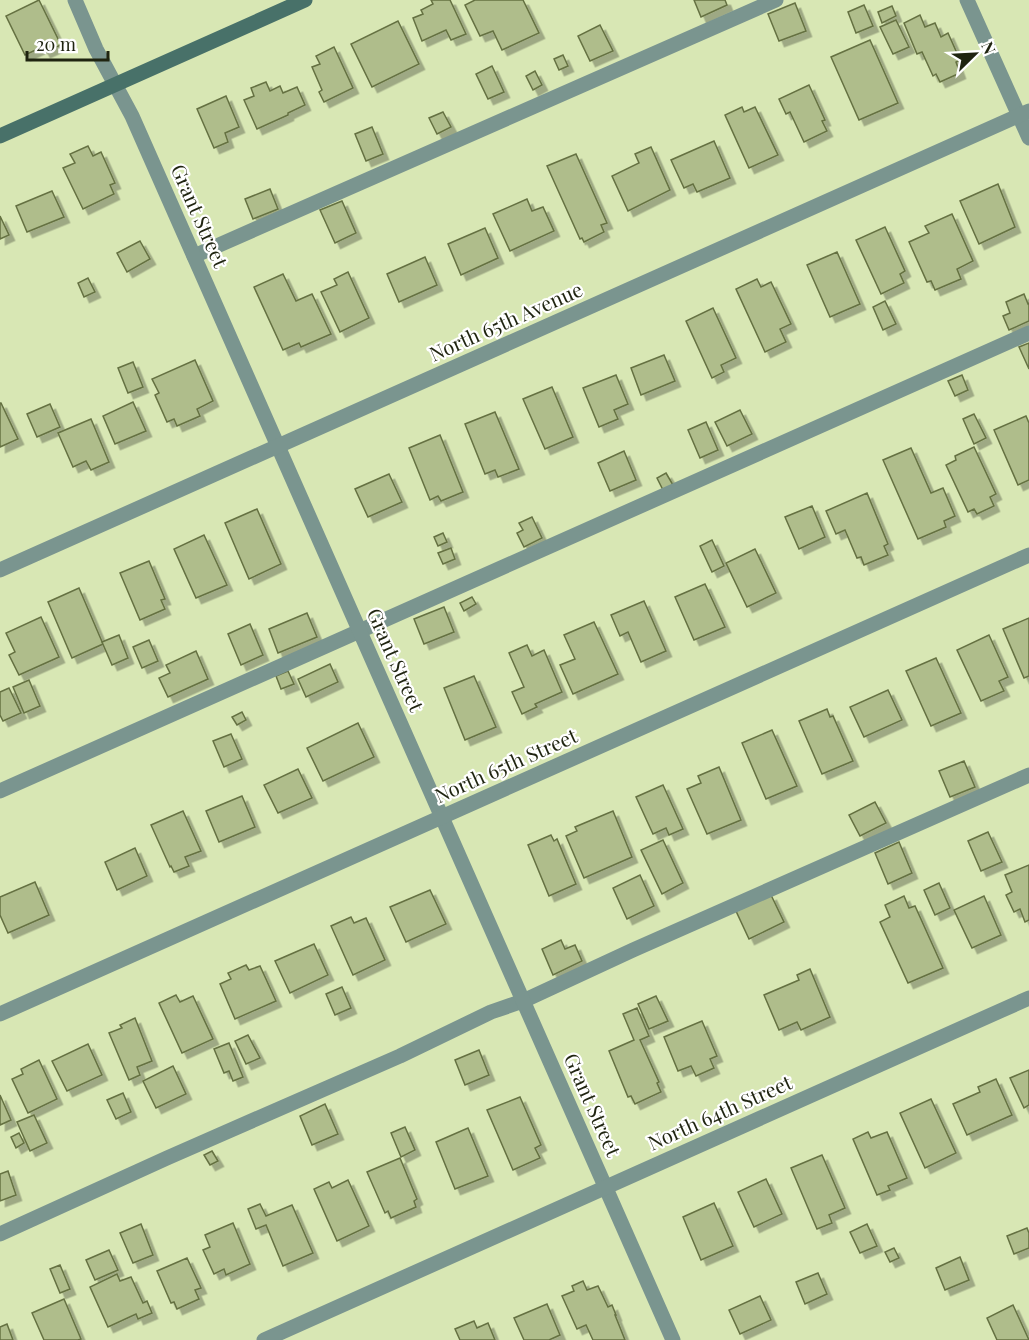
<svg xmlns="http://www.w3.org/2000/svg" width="1029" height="1340" viewBox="0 0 1029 1340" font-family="'Playfair Display',serif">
	<defs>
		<filter id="shadow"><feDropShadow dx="5.5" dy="5.5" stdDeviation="0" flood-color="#0004"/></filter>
	</defs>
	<rect width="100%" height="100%" fill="#d8e7b4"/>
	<g fill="#afbd8b" stroke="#657142" stroke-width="1.5" filter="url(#shadow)">
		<polygon points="39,0 61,45 45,52 42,47 25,55 6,16"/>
		<polygon points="431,0 450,0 466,34 451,40 446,30 422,41 413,18 423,14 421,10 433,4"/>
		<polygon points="475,0 523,0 539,33 502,50 493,31 480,36 465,5"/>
		<polygon points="694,0 725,0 727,5 701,17"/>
		<polygon points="795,3 806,31 779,41 768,14"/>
		<polygon points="864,5 873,26 856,33 848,12"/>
		<polygon points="892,6 896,16 882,23 878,12"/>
		<polygon points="920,15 925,27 935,23 941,37 948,33 960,60 956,62 960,73 940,82 936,74 933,76 922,52 917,54 904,23"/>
		<polygon points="896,20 909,47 893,54 880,27"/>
		<polygon points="398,21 419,64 372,87 351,44"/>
		<polygon points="600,25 613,51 590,61 578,36"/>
		<polygon points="870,40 898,103 859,120 831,57"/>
		<polygon points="334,47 353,88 324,102 319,92 322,90 312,67 320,64 316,56"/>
		<polygon points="563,55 568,66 559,70 554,59"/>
		<polygon points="492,66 504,92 488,99 476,74"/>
		<polygon points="535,71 542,85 533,90 526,76"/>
		<polygon points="266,82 270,91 280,86 283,93 297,87 305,105 288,113 288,115 257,129 244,100 254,96 251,88"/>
		<polygon points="809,85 825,120 822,121 827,131 804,142 790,112 786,114 779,99"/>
		<polygon points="226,96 239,127 225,133 228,142 214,148 197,109"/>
		<polygon points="742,107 744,112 755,107 778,155 749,168 725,115"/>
		<polygon points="443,112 451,127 437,134 429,118"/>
		<polygon points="372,127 383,154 366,161 355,134"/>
		<polygon points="714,141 730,178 697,192 693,184 684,188 671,160"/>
		<polygon points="88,146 93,156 101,152 115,183 110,185 114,194 83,209 63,168 75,163 70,154"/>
		<polygon points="651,147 670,190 628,211 612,176 639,163 635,154"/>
		<polygon points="576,154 607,223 601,225 604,232 584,242 582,238 580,239 547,166"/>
		<polygon points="998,184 1015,227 979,244 960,201"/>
		<polygon points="270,189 278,209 253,219 245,199"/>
		<polygon points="52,191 64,217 27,232 16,206"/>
		<polygon points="527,199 532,211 543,207 554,231 510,251 493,214"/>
		<polygon points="342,201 356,233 335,243 320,210"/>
		<polygon points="952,214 973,261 957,269 961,279 935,290 931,281 927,282 909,242 929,233 925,226"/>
		<polygon points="0,216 9,235 0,239"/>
		<polygon points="885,227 905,271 900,274 904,283 881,294 856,240"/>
		<polygon points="485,228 498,258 461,275 448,244"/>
		<polygon points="140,241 150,259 127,272 117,253"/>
		<polygon points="837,252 860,304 830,317 807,265"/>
		<polygon points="425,257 437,285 399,302 387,274"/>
		<polygon points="348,272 369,318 340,332 321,292 337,285 334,279"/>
		<polygon points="283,274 296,301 312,294 331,334 301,347 299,343 283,350 254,287"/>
		<polygon points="88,278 95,292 84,297 78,283"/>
		<polygon points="757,279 761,287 771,282 791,324 780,329 786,342 765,352 736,289"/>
		<polygon points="1024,294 1028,304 1029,303 1029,321 1009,330 1003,316 1010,313 1006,302"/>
		<polygon points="885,301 896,324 883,330 873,307"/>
		<polygon points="713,308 736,358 721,365 724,372 712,378 686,321"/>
		<polygon points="1029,343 1029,369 1019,347"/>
		<polygon points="664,355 675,381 641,395 631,368"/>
		<polygon points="195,360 213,401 197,409 200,416 177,426 174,419 167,422 155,395 159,393 152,379"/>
		<polygon points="133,362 143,387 128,393 118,368"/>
		<polygon points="616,375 628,404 614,410 618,419 599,427 583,388"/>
		<polygon points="962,375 968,390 955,396 948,381"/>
		<polygon points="552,387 573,437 545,449 523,399"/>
		<polygon points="133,402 146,431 115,444 103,416"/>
		<polygon points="0,403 1,403 18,439 0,447"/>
		<polygon points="50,404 60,427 37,437 27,414"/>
		<polygon points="740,410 752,434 727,446 715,422"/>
		<polygon points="495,412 519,469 498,477 495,470 485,474 465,424"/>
		<polygon points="974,414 986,438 974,444 963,419"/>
		<polygon points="1026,416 1029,423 1029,480 1018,485 994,430"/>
		<polygon points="91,419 109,462 91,470 86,461 73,467 58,433"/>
		<polygon points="706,422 718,450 700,458 688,430"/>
		<polygon points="440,435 463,492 441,501 438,496 430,500 409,448"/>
		<polygon points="974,447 996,494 990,497 994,506 977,514 974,509 968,512 946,465 956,460 955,456"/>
		<polygon points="911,448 931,493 943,488 955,516 944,521 946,527 918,539 883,460"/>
		<polygon points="624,451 636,480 610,491 598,463"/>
		<polygon points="666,473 673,485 663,490 657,478"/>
		<polygon points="389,474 402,502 368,517 355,489"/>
		<polygon points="867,493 888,544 884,546 888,555 864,565 861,557 857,558 845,530 836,534 826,511"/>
		<polygon points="812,506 825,537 799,549 785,517"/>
		<polygon points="257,509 281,564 249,579 225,523"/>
		<polygon points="532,517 542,538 524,547 517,533 523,530 519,523"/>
		<polygon points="443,533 447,542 438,546 434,537"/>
		<polygon points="204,535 227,585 196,598 174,549"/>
		<polygon points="712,540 724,566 712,572 700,546"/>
		<polygon points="451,548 455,559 443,564 438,553"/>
		<polygon points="755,549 776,593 747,607 726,563"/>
		<polygon points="149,561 165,599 161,600 165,609 140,620 120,573"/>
		<polygon points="705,584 725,627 694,640 675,597"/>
		<polygon points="79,588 103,644 72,658 48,602"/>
		<polygon points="472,597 476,604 464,611 460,603"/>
		<polygon points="644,601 666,651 641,662 628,632 620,636 611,615"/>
		<polygon points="444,607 454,632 424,644 414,619"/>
		<polygon points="307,613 317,637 278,653 269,629"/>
		<polygon points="41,617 59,657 19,675 9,655 15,652 6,633"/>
		<polygon points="1029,618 1029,676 1024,678 1003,629"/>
		<polygon points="594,622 618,674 573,694 560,665 575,659 564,635"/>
		<polygon points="250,624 263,655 241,665 228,634"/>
		<polygon points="119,635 128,658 112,665 102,642"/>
		<polygon points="989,635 1008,677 999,681 1004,691 981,701 957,650"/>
		<polygon points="149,640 158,661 142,668 133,647"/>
		<polygon points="527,645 532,656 544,650 562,692 535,704 537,707 522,714 512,692 524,687 509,653"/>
		<polygon points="196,651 208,679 168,697 159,678 170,673 166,665"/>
		<polygon points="936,658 961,713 931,726 906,671"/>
		<polygon points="330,664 338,682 306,697 298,679"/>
		<polygon points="288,671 294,684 281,689 276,676"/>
		<polygon points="474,676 496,727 465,740 444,688"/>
		<polygon points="29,680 40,706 24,713 13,687"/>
		<polygon points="9,688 21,713 3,721 0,715 0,692"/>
		<polygon points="888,690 902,720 864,737 850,707"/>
		<polygon points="827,709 830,717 833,716 853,761 822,774 799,721"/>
		<polygon points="242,712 246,720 237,725 232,717"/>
		<polygon points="358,723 374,757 323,781 307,748"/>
		<polygon points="772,730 797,786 766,799 742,743"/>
		<polygon points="231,734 242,759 224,767 213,741"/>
		<polygon points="964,761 975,787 950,797 939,771"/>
		<polygon points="719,767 741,820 707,834 687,789 701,783 698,776"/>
		<polygon points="298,769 312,798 278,813 264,785"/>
		<polygon points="663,785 683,829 669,835 666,828 653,834 636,797"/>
		<polygon points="242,796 255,827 219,842 206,811"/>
		<polygon points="875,802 886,823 860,836 849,815"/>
		<polygon points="183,811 201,851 185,857 189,866 174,872 171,866 170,867 151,825"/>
		<polygon points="613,811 632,857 584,878 566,836 577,831 575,827"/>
		<polygon points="988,832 1002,862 981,871 968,841"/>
		<polygon points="551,835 554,841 557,839 576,884 549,896 528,845"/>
		<polygon points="663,840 683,883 662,894 641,850"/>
		<polygon points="899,842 912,873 888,884 875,853"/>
		<polygon points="135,848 147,876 117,890 105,862"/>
		<polygon points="1029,865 1029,920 1025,922 1020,909 1014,912 1006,895 1012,892 1005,875"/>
		<polygon points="640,875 654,906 627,919 613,888"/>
		<polygon points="35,882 49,915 8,933 0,915 0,897"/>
		<polygon points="939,883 950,908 935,915 924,890"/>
		<polygon points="430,890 446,924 406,942 390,907"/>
		<polygon points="771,895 784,922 749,939 736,911"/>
		<polygon points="904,896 909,908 915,906 943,968 908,983 880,922 890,917 885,905"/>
		<polygon points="984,896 1001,935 972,948 954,910"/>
		<polygon points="351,917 354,923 366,918 385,960 353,975 331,926"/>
		<polygon points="561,940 565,949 575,945 582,961 553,975 542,949"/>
		<polygon points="314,944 328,975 290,993 275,961"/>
		<polygon points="246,965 249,970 260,966 276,1001 235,1019 220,984 231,979 228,973"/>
		<polygon points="810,969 830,1017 801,1030 797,1022 779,1030 764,995 799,980 797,975"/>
		<polygon points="342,987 351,1008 335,1015 326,994"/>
		<polygon points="176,995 180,1002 193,996 213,1039 182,1053 159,1003"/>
		<polygon points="656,996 668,1021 649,1029 638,1004"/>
		<polygon points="637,1008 649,1036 640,1040 659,1082 657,1083 661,1092 635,1104 631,1096 628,1097 609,1051 634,1040 623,1014"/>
		<polygon points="135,1018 152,1061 137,1067 140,1075 129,1080 109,1033 122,1028 120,1025"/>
		<polygon points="702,1021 717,1056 710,1059 714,1068 696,1076 691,1066 678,1071 664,1037"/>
		<polygon points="248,1035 260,1058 246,1064 235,1041"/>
		<polygon points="229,1043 243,1077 233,1081 229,1071 224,1073 214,1049"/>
		<polygon points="88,1044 102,1075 67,1091 52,1061"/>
		<polygon points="479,1050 489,1075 465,1085 455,1060"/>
		<polygon points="39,1060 57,1099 28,1113 12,1079 23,1074 21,1069"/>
		<polygon points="173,1066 186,1094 156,1108 143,1081"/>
		<polygon points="1029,1070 1029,1105 1024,1108 1010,1078"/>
		<polygon points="996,1079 1012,1115 967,1135 953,1104 980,1092 978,1087"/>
		<polygon points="123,1093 131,1112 116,1119 107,1100"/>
		<polygon points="0,1095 11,1120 0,1125"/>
		<polygon points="520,1097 541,1145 535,1148 540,1158 513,1170 487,1110"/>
		<polygon points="931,1099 956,1153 925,1168 900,1113"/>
		<polygon points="325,1104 338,1134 312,1145 300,1116"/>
		<polygon points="34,1115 47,1143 30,1151 17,1122"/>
		<polygon points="405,1127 415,1150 401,1157 391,1133"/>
		<polygon points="468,1128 488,1176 455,1189 436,1142"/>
		<polygon points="868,1132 871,1138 887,1132 907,1178 888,1186 890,1190 877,1195 853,1139"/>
		<polygon points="19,1133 24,1143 16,1148 11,1137"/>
		<polygon points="212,1151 218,1161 210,1165 204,1155"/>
		<polygon points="822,1155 845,1208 829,1215 832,1223 817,1229 791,1168"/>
		<polygon points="400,1158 417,1199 414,1201 416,1207 391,1218 388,1211 385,1213 367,1172"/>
		<polygon points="8,1171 16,1195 0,1201 0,1174"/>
		<polygon points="766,1179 782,1214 754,1227 738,1192"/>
		<polygon points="348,1180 369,1226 337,1241 314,1189 329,1182 332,1188"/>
		<polygon points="714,1203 733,1246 701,1260 683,1217"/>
		<polygon points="260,1204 266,1216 292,1205 313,1253 283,1266 266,1225 256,1229 248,1209"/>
		<polygon points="233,1223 250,1264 226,1275 224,1269 214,1274 203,1250 210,1247 205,1235"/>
		<polygon points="141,1224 153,1255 133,1263 120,1233"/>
		<polygon points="867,1224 877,1246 860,1253 850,1232"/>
		<polygon points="1027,1228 1029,1233 1029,1248 1014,1254 1007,1236"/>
		<polygon points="894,1248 899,1258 890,1262 885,1252"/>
		<polygon points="109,1250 118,1270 95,1280 86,1260"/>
		<polygon points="960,1257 969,1280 945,1290 936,1268"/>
		<polygon points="187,1258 201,1288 195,1290 199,1299 177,1309 174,1302 171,1303 157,1271"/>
		<polygon points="60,1265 70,1289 60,1293 50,1269"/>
		<polygon points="818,1273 827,1294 805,1304 796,1282"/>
		<polygon points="117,1274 120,1281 131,1277 143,1303 147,1301 152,1313 138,1319 136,1314 108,1327 90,1287"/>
		<polygon points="583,1281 587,1290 598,1286 608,1307 612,1305 616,1315 615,1315 625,1340 593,1340 586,1325 577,1329 562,1296 574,1291 572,1286"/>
		<polygon points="760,1296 771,1320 740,1334 729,1310"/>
		<polygon points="64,1299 81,1339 78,1340 44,1340 32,1313"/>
		<polygon points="547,1304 560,1335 549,1340 524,1340 514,1318"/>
		<polygon points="1013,1305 1029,1340 997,1340 987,1318"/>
		<polygon points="474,1321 477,1328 488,1323 495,1340 460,1340 455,1329"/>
		<polygon points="7,1324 13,1340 0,1340 0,1327"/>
	</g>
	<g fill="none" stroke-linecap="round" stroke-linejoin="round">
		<g stroke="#7a958f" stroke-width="15">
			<polyline points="194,256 776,0"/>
			<polyline points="0,791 1029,333"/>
			<polyline points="0,1234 167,1158 400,1056 491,1012 523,1001 633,950 1029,775"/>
		</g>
		<g stroke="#7a958f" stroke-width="15">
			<polyline points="75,0 96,49 132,116 673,1340"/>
			<polyline points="967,0 1029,138"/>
			<polyline points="0,570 1029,111"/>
			<polyline points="0,1014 1029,555"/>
			<polyline points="264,1340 1029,998"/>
		</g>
		<polyline stroke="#487169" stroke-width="15" points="0,136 305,0"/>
	</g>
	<g text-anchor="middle" stroke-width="4.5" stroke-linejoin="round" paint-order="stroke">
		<g font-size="20" fill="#1f2410" stroke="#fff">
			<text transform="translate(199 216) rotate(66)" y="7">Grant Street</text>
			<text transform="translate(506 322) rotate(-24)" y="7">North 65th Avenue</text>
			<text transform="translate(395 660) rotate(66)" y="7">Grant Street</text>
			<text transform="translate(506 766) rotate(-24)" y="7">North 65th Street</text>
			<text transform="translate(592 1105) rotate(66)" y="7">Grant Street</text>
			<text transform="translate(720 1113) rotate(-24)" y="7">North 64th Street</text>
		</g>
	</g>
	<g transform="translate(975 54) rotate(66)" stroke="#ffffff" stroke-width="4.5" paint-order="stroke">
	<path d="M0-4.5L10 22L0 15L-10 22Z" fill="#1f2410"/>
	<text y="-9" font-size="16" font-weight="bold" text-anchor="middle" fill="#1f2410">N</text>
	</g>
	<path d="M27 51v9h81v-9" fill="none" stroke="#1f2410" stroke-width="3"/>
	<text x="36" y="51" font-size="18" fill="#1f2410" stroke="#ffffff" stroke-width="4.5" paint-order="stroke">20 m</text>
</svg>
